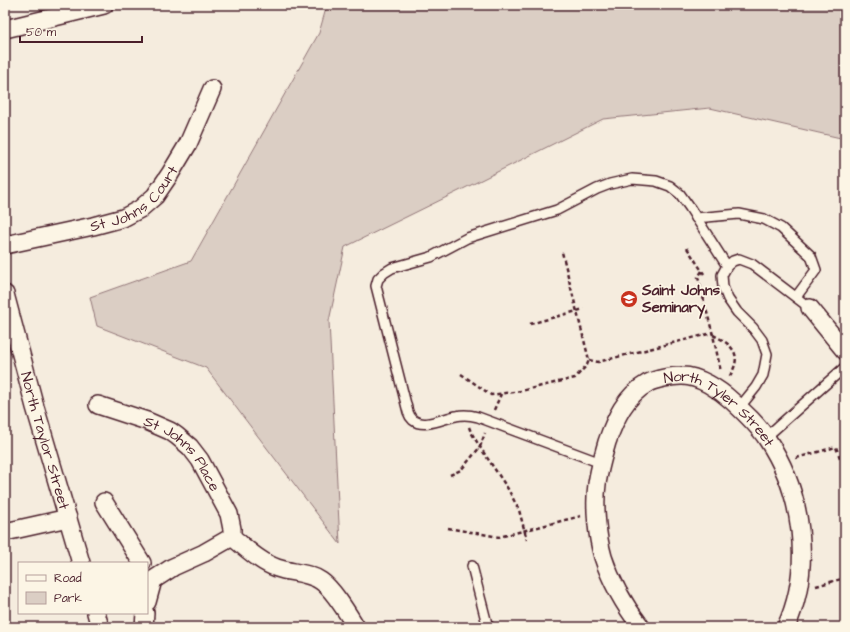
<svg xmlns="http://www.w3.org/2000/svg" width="850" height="632" viewBox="0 0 850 632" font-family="'Architects Daughter',sans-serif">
	<rect width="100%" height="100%" fill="#f5ecde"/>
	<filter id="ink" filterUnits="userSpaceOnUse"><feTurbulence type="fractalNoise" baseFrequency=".025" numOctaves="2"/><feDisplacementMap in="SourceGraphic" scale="8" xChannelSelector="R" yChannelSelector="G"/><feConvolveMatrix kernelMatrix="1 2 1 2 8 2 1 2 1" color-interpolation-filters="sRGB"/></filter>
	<g filter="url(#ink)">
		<polygon fill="#dbcec4" stroke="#927678" points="327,5 845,5 845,139 710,108 603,119 461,190 345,247 329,321 340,544 206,368 97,326 90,297 191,261 319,33"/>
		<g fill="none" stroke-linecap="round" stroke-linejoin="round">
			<g stroke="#4a1f2b" stroke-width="12">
				<g id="service">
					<polyline points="696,218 739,214 764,219 781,228 811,256 816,270 796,297"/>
					<polyline points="739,408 756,387 763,375 767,354 762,340 753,328 737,312 728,299 723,287 722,275 727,266 733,261 739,259 752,264 810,308"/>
					<polyline points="766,437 845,367"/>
					<path d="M601 463 478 417C471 415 464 414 456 416 444 418 424 429 413 420 411 418 409 415 408 412L376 286 378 279 384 273 392 268 431 257 467 238 557 210 597 189 610 184 632 179 656 181 670 186 680 194 690 208 727 266"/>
					<polyline points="472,566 487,624 490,627"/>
				</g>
			</g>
			<g stroke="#4a1f2b" stroke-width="20">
				<g id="minor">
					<polyline points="5,29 104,5"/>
					<path id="s1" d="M5 245 93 226 123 218 140 209 155 196 170 174 188 144 212 89"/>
					<path id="s2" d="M5 294 35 407 81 563"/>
					<polyline points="810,308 845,351"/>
					<path id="s3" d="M98 405 147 421 170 431 177 436 190 447 200 460 229 514 232 529V537"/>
					<polyline points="104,502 142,563"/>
					<polyline points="5,532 68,518"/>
					<path d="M147 602 153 580 173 567 204 553 232 537C246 548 260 562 277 568 291 573 308 572 321 581 333 589 348 614 356 627"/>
					<polyline points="96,613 100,627"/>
					<polyline points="144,627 145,613"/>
					<path id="s4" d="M641 627C625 606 611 582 603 557 597 536 594 506 597 484 599 470 603 456 607 442 615 419 625 396 648 383 656 379 672 376 681 376 698 375 720 390 732 401 745 413 758 425 767 439 803 493 813 568 786 627"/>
				</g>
			</g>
			<g stroke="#4a1f2b" stroke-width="2.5" stroke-dasharray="4 3" stroke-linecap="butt">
				<polyline points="687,248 704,274"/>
				<polyline points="702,271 698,277 705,305 713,335 721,372"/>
				<polyline points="530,324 584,309"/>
				<path d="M713 335C734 345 743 356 729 377"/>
				<polyline points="589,360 598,362 712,333"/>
				<polyline points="461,374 491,395 521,391 575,378 587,365 589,360 562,252"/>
				<polyline points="494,410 501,394"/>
				<polyline points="469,427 471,432 480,447 508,489 519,510 527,540"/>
				<polyline points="796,458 836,447 840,458"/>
				<polyline points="450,475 461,470 480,447 485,433"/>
				<polyline points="448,528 499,537 581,516"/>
				<polyline points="816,586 845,578"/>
			</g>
			<use href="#service" stroke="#fcf5e5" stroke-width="9"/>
			<use href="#minor" stroke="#fcf5e5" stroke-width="17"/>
		</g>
	</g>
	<defs>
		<g id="school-disc" transform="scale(0.9)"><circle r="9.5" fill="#c8321e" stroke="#fcf5e5"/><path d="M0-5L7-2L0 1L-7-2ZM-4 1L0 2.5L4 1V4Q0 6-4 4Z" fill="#fff"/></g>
	</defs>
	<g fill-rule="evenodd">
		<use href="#school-disc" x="629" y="299"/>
	</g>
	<g text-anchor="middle" stroke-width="3.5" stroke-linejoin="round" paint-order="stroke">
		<g font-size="15" fill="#4a1f2b" stroke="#fcf5e5">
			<text dy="5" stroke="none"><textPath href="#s1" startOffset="141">St Johns Court</textPath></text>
			<text dy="5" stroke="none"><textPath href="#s4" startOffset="354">North Tyler Street</textPath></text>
			<text dy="5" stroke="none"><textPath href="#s2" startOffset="152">North Taylor Street</textPath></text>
			<text dy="5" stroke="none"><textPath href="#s3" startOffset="101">St Johns Place</textPath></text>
		</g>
		<g font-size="15" font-weight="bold" fill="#4a1f2b" stroke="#fcf5e5" text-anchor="start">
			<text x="642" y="295">Saint Johns<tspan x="642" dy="17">Seminary</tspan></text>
		</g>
	</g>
	<rect width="850" height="632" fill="none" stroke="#fcf5e5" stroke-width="20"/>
	<rect x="10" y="10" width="830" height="612" fill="none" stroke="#4a1f2b" stroke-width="1.5" filter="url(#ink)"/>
	<rect x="18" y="562" width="130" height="52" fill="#fcf5e5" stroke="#b59f9b"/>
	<rect x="26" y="575" width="20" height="6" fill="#fcf5e5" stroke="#b59f9b"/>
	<text x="54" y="582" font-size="12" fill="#4a1f2b">Road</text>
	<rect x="26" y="592" width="20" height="12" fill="#dbcec4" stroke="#b59f9b"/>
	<text x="54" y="602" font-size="12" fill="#4a1f2b">Park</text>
	<path d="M20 36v6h122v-6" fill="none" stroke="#4a1f2b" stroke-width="2"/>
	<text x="26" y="36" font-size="12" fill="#4a1f2b" stroke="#fcf5e5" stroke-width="3" paint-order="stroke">50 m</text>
</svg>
